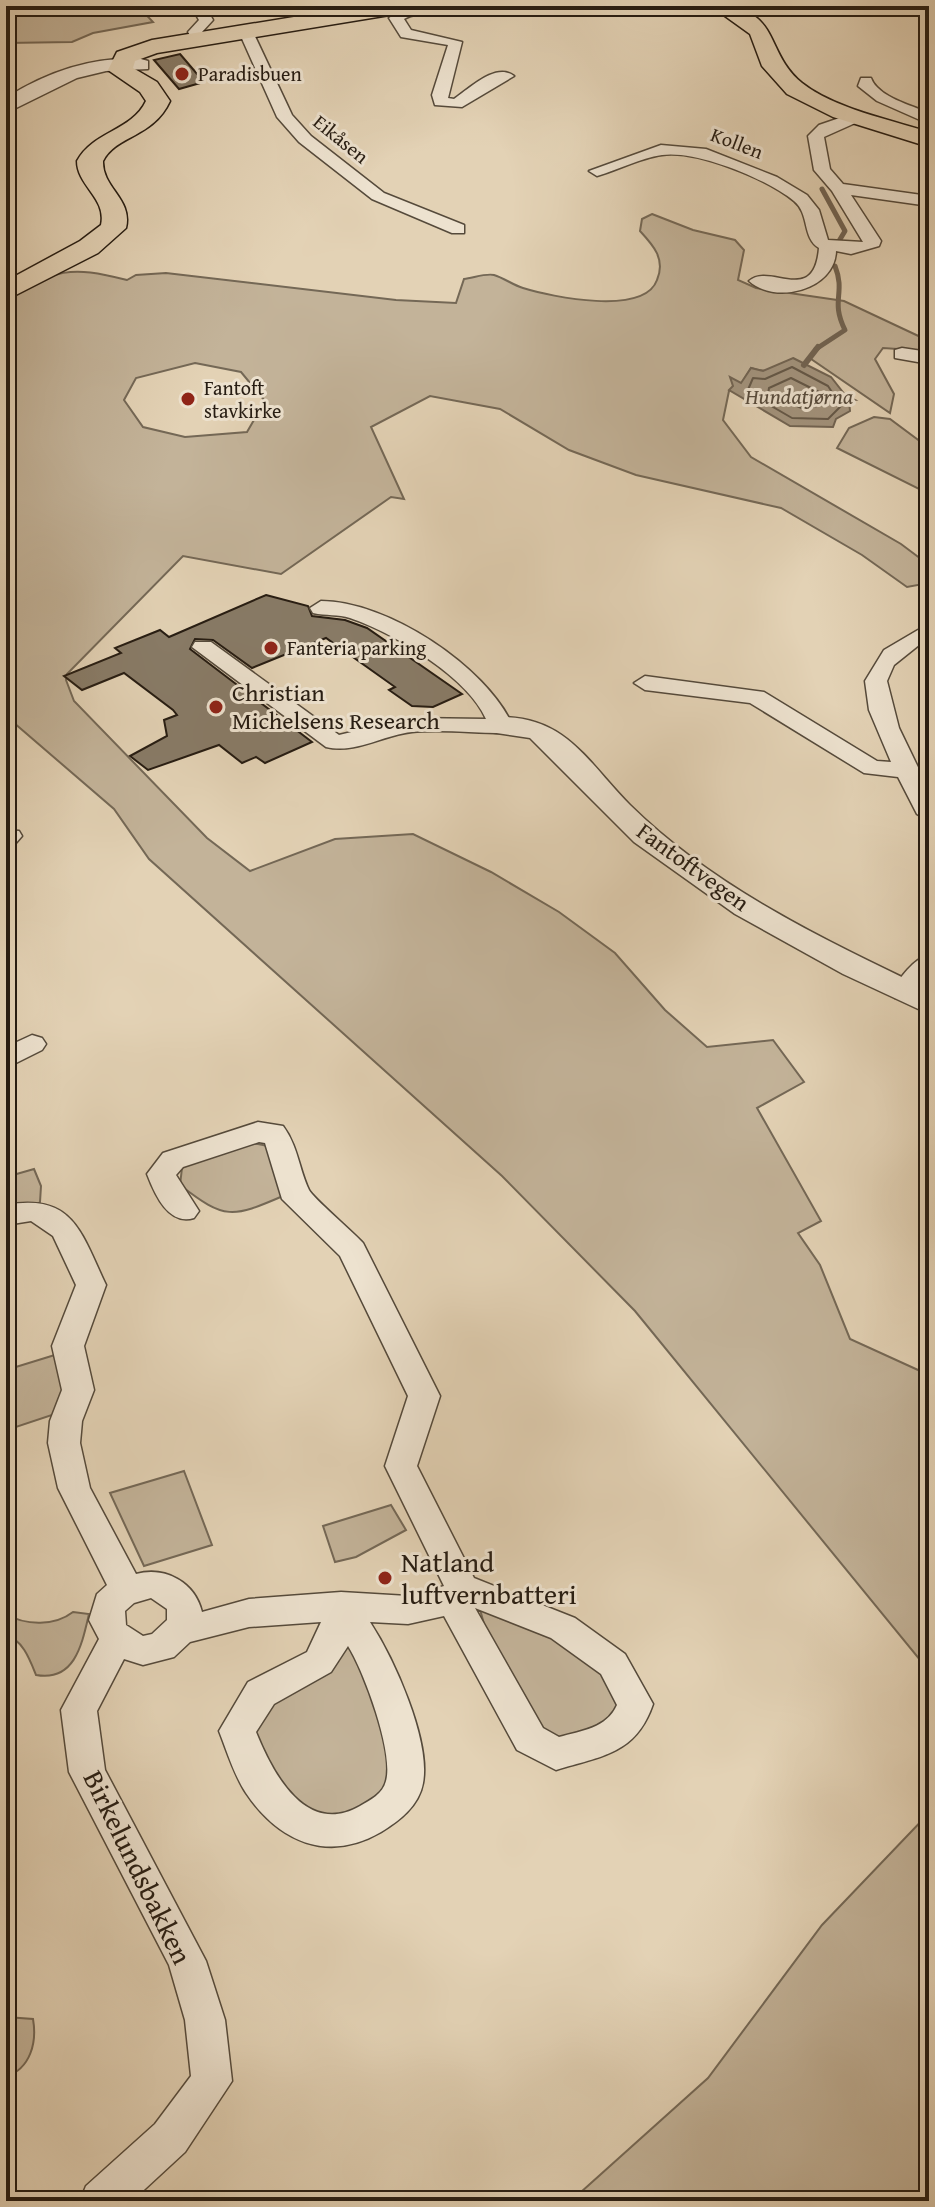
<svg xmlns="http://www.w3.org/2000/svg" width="935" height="2207" viewBox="0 0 935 2207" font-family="'Gentium Book Plus',serif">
	<rect width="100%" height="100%" fill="#e3d2b5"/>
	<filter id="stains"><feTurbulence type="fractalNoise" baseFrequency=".0025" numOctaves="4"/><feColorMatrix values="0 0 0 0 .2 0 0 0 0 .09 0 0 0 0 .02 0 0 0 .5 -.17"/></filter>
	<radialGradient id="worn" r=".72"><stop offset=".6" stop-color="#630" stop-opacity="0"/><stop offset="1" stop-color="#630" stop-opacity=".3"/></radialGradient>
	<g fill="#c3b399" stroke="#746856" stroke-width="2" fill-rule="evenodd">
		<polygon points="6,6 138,6 153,22 93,33 72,42 6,43"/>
		<path d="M652 214 693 230 735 240 744 250 738 280 756 288 844 301 927 340 928 351 883 348 875 359 894 394 890 413 811 359C797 370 767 374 751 368L742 383 729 391 723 420 751 457 901 544 929 565V583L907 587 862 555 781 508 636 475 569 450 500 409 430 396 371 427 404 499 391 497 281 574 183 556 67 674 66 680 74 701 207 838 250 871 335 839 413 834 491 872 559 912 615 953 665 1010 707 1047 773 1040 804 1082 757 1108 821 1221 798 1233 820 1265 850 1339 929 1375V1671L635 1311 502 1176 149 859 114 809 6 716V301C57 269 68 265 127 280L136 275 166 273 396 300 456 303 464 279C473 278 486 273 494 275 504 278 513 285 523 288 552 297 644 316 657 280 666 259 653 245 640 231L642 219ZM195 363 241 372 265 401 247 432 185 437 143 427 124 400 136 378Z"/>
		<polygon points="874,417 890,419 929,448 929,494 837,448 849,428"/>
		<path d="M238 1140 273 1147 283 1196C232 1218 225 1220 180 1185L182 1168 196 1157Z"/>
		<polygon points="34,1169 41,1186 40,1202 25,1215 6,1224 6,1177"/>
		<polygon points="58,1354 70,1381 61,1412 13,1428 6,1424 6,1370"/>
		<polygon points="184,1471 212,1545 144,1566 110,1493"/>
		<polygon points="391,1505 406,1530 356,1557 335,1562 323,1526"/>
		<polygon points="478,1602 570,1644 613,1677 628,1709 614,1727 560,1744 536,1728 490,1646"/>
		<path d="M73 1612 89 1614C82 1644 75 1682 36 1675 30 1660 23 1640 6 1635V1614C26 1626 55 1626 73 1612Z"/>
		<path d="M348 1630 367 1662 393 1768 383 1804C375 1808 365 1816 356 1819 298 1832 272 1773 248 1734L263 1701Z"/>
		<polygon points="929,1813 929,2201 571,2201 708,2078 822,1925"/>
		<path d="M6 2017 33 2019C37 2042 31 2068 6 2077Z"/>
	</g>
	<polygon fill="#a3947e" stroke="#716453" stroke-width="2" points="793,358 831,377 846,396 855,400 849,401 850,411 836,419 833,427 790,426 729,390 733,386 730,377 741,383 751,368 763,371"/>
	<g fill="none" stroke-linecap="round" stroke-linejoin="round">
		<g stroke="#645848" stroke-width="2">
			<polygon points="792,367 828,386 841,406 828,419 792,418 747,392 753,378 765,379"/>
			<polygon points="791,378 819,392 826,404 804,409 768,394 769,388"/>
		</g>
		<g stroke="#716453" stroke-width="5">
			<polyline points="822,189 845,231 836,246"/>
			<path d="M816 349 845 330C830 300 846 294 835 266"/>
		</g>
		<polyline stroke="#716453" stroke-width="6" points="804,365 818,347"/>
	</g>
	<g fill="#887b67" stroke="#261c12" stroke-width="2">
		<polygon points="180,54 204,82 179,89 154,60"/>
		<polygon points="266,595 308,606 312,616 345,620 367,628 462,694 433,707 412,706 389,690 395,687 326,638 252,668 213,640 195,639 190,649 312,742 265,763 256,757 242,763 219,745 148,770 130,756 167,736 164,720 177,715 173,710 124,673 82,690 64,676 121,653 115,648 160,630 169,637"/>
	</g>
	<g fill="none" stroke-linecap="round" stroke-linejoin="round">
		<g stroke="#554a3b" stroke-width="3">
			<g id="minor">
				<polygon points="191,6 205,6 213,20 202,32 205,43 195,43 188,32 199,20"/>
				<path d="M407 6H464C448 17 422 9 404 19L411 30 462 42 448 98 454 99C470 88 496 62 514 76L462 107 435 105 432 95 448 45 401 37 389 18Z"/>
				<polygon points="241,29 253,32 292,115 311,136 384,193 464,225 464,233 452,233 372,199 299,142 277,117 239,32"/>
				<path d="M861 78H871C878 97 911 105 929 113V124L877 101 858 86Z"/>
				<path d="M857 112 862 114V120L824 137 830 169 843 184 929 196V206L851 195 881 241 879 246 851 254 836 251C835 290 775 305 749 281 770 262 814 307 819 248 802 238 810 214 794 201 767 179 697 150 662 155 640 158 618 170 597 176L589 171 661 145 706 149 777 177 807 195 819 210 828 240 863 242 832 191 814 170 808 136 819 125Z"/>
				<polygon points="902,348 929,352 929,364 895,358 895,350"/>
				<path d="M321 601C387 601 486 666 513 726L501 733C472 733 441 729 412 732 383 735 356 754 326 747L192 647 195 642H211L339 735 410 718 486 719C468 677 392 632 350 618 338 614 326 616 313 613L310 608Z"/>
				<polygon points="918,630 929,637 894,665 887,681 899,728 929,790 929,821 917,814 898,777 864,773 750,703 645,690 634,683 645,676 764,692 877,761 891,762 869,710 865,681 884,650"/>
				<polygon points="6,830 19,831 22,836 15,844 6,846"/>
				<path d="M929 955V980L913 998H895L891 992C900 978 913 959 929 955Z"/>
				<polygon points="32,1035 42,1038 46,1044 42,1050 6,1068 6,1047"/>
				<path d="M258 1122 283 1126C298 1146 299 1169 309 1190 313 1198 352 1231 363 1243L440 1396 417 1466 474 1578 575 1618 625 1654 653 1704C636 1754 602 1756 556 1770L517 1750 444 1616 408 1624 370 1622C393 1657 431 1740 423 1783 419 1806 399 1821 381 1832 328 1863 279 1842 246 1793 234 1775 227 1751 219 1731L248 1682 307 1652 321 1622 249 1627 190 1642 174 1657 143 1665 124 1659 97 1711 105 1770 206 1961 225 2020 232 2081 185 2152 132 2201H80L86 2186 155 2124 191 2076 185 2020 169 1965 69 1772 61 1710 99 1639 89 1620 97 1594 107 1585 58 1488 48 1443 50 1421 62 1390 52 1346 76 1285 53 1236 31 1221 6 1225V1205C74 1193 81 1233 106 1285L84 1346 94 1390 82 1421 80 1443 90 1488 136 1574C165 1566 195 1582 202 1612L249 1599 341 1592 408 1596 444 1586 385 1466 408 1396 340 1256 282 1199 265 1143 259 1142 183 1167 176 1175 199 1211 194 1218C169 1226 155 1195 147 1174L163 1153ZM151 1598 167 1609V1620L152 1634 143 1636 126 1625 125 1611 134 1603ZM475 1608 551 1638 601 1674 617 1705C607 1728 581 1731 559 1737L543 1728ZM348 1646C364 1671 394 1753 386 1781 383 1794 370 1800 360 1806 306 1837 273 1774 256 1732L274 1704 331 1672Z"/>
			</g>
		</g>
		<g stroke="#554a3b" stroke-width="3">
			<g id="tertiary">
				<path d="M141 59 148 61V69L106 71 77 78 6 113V98C46 72 93 56 141 59Z"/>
				<path d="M501 717C567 717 588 763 630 805 713 887 826 941 929 990V1014L843 974 735 914 634 842 530 738 490 732 486 726 490 720Z"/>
			</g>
		</g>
		<g stroke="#261c12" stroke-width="3">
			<g id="primary">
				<path d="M361 6H413L402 13 157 53 135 61 133 68 157 82 170 101C153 138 116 135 103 161 102 188 133 199 126 228L98 253 6 300V281L80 241 101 225C107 198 77 186 77 161 93 131 132 131 146 101L140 92 108 70 117 52 152 40Z"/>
				<path d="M711 6C783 6 762 50 802 83 833 108 891 120 929 132V147L833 117 787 94 762 66 750 34Z"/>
			</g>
		</g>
		<use href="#minor" fill="#ede2cf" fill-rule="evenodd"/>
		<use href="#tertiary" fill="#ede2cf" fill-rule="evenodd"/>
		<use href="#primary" fill="#e3d2b5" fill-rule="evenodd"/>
	</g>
	<g fill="#8f2418" stroke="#ede2cf" stroke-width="3">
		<circle cx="182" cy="74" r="8"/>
		<circle cx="188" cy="399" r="8"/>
		<circle cx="271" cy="648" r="8"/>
		<circle cx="216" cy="707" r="8"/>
		<circle cx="385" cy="1578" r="8"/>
	</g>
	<g text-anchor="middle" stroke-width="6" stroke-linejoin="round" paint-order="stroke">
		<g font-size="20" fill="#261c12" stroke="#ede2cf" text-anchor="start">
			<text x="198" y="81">Paradisbuen</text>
			<text x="204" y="395">Fantoft<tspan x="204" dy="23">stavkirke</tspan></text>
			<text x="287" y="655">Fanteria parking</text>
		</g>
		<g font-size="20" fill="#261c12" stroke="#ede2cf">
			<text transform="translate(341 139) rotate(39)" y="7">Eikåsen</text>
			<text transform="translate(737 143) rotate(21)" y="7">Kollen</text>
		</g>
		<g font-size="22" font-style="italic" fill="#584c3d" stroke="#ede2cf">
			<text x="799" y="404">Hundatjørna</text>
		</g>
		<g font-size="24" fill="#261c12" stroke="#ede2cf" text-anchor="start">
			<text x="232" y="701">Christian<tspan x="232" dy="28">Michelsens Research</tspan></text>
		</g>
		<g font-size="24" fill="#261c12" stroke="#ede2cf">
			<text transform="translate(693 867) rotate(36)" y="8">Fantoftvegen</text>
		</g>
		<g font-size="28" fill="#261c12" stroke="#ede2cf" text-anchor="start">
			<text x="401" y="1572">Natland<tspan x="401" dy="32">luftvernbatteri</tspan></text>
		</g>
		<g font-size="28" fill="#261c12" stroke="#ede2cf">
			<text transform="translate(138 1867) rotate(64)" y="10">Birkelundsbakken</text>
		</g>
	</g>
	<rect width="935" height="2207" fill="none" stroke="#e3d2b5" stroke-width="32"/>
	<rect x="8" y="8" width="919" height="2191" fill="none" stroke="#261c12" stroke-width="4"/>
	<rect x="16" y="16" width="903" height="2175" fill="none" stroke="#261c12" stroke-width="2"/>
	<rect width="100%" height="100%" filter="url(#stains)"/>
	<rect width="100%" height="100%" fill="url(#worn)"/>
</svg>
